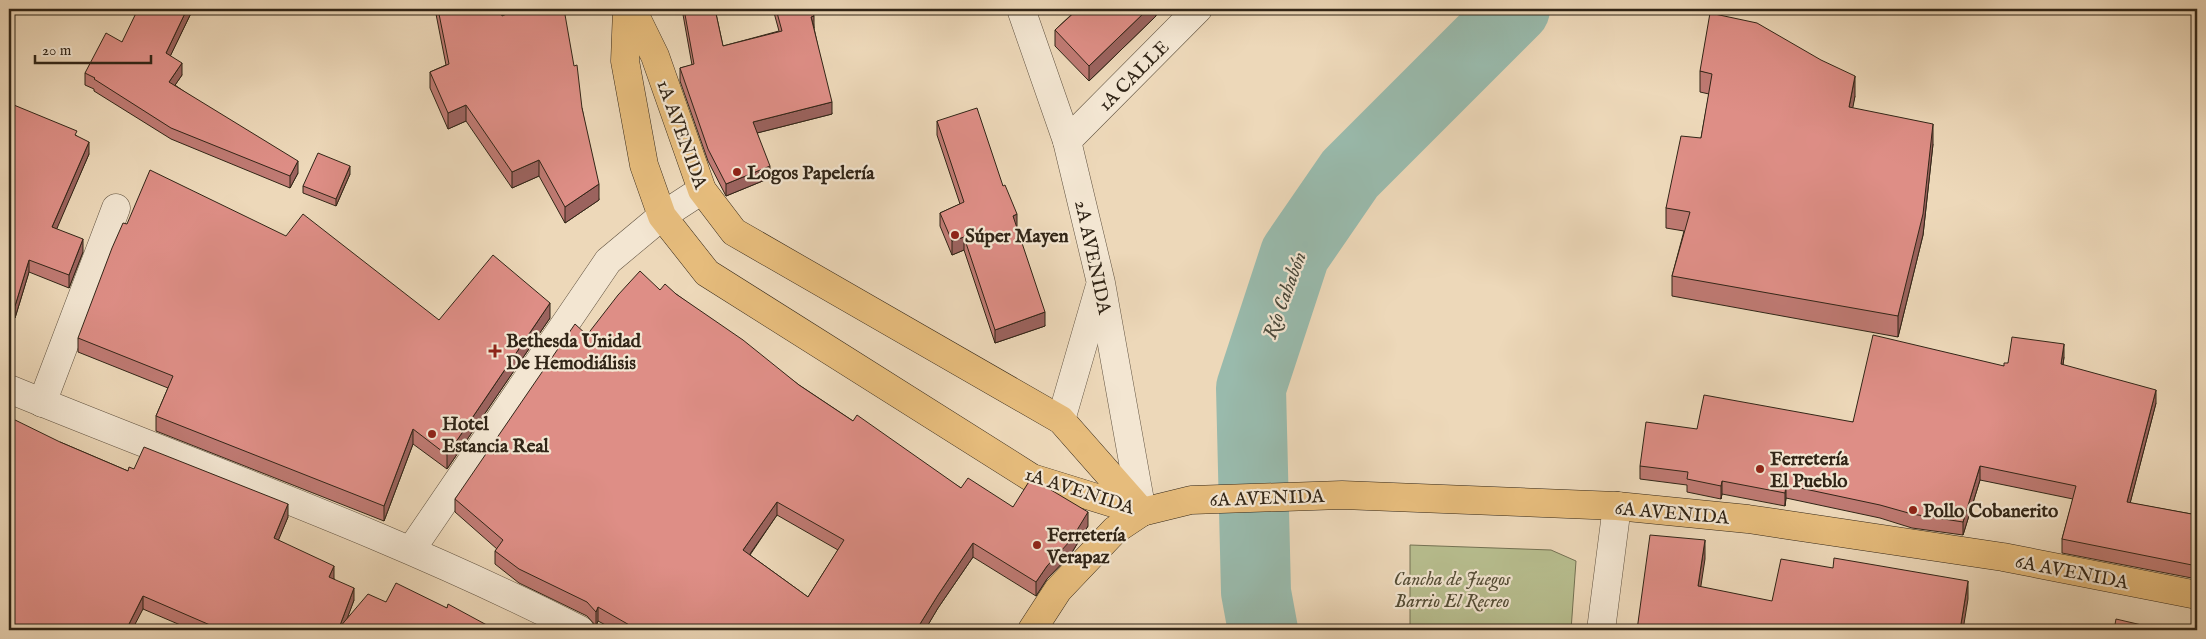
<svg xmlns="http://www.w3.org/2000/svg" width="2206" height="639" viewBox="0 0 2206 639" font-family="'IM FELL English',serif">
	<rect width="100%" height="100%" fill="#edd8b9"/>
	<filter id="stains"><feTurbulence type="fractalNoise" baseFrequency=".004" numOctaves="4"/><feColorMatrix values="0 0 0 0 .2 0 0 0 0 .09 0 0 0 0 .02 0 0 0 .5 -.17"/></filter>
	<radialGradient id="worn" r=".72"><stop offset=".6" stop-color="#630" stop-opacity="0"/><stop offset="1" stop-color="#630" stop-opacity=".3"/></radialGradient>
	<polygon fill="#b8bf90" stroke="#747254" points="1410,545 1551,550 1576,561 1571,630 1410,630"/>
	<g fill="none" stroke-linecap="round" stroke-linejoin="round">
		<polyline stroke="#99baac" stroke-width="70" points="1263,630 1256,592 1251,388 1295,254 1350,174 1515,9"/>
		<g stroke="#605240" stroke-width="29">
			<g id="minor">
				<polyline points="1021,9 1067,141 1101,283 1142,512"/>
				<polyline points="1067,141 1198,9"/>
				<path d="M9 389C200 467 396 536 580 630"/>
				<polyline points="42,403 116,208"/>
				<polyline points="1061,420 1099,289"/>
				<polyline points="411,550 608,261 662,216 702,190"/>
				<polyline points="1601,630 1617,506"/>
			</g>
		</g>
		<g stroke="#312517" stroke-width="29">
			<g id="major">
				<polyline points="627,9 625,61 644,165 662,216 707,273 1032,478 1142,512"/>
				<polyline points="632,9 655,56 702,190 734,232 1061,420 1142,512"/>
				<polyline points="1032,630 1058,590 1115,530 1142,512 1191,500 1342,495 1617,506 1748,519 2003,557 2197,595"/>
			</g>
		</g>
		<use href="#minor" stroke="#f3e6d2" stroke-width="28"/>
		<use href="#major" stroke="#e6bc7c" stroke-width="28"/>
	</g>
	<g fill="#bf7a73" stroke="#312517" fill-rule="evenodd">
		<polygon points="193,9 170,56 182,75 175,85 298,173 290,188 171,139 94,91 94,89 85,85 85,73 122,42"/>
		<polygon points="435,9 500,9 502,16 582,108 599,200 565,223 539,176 512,188 466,121 448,129 430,88 430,72 446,65"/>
		<polygon points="682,9 715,9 723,46 779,31 773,9 812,9 814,28 832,114 757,133 770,178 726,196 708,161 680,81 680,68 692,65"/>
		<polygon points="1067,9 1156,9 1156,16 1089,81 1055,46 1055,30 1072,14"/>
		<polygon points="1700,71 1855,96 1852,108 1933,144 1923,235 1898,337 1672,296 1672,276 1684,231 1666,228 1666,208 1701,138 1709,94 1700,92"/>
		<polygon points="9,103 77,136 89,154 56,229 83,252 69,288 29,272 15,318 9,316"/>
		<polygon points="937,121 1003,186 1017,228 1045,326 995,343 964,250 952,255 940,226 940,213 960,204 937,135"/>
		<polygon points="350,174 336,206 303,193 303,186"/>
		<path d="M660 290 676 294 799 385 853 421 961 488 1013 507 1088 526 1071 554 1047 579 1036 596 973 557 938 608 926 628 930 630H615L598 621 596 626 587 616 519 583 495 564V551L497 549 455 512V499L587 335ZM777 515 838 550 808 597 750 555Z"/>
		<polygon points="550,318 447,469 413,444 384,521 156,431 156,416 168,388 78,352 78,338 439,320"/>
		<polygon points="2064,357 2063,365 2156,403 2130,503 2197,515 2197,579 2062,553 2062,539 2073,499 1980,480 1963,535 1912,528 1880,518 1786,498 1785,506 1722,494 1721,499 1687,492 1687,485 1640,479 1640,466 1697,429 1853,422 2004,366 2008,363"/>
		<polygon points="60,442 128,471 134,469 288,517 278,540 334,578 334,579 354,600 347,618 386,602 447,608 496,630 192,630 143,609"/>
	</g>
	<g fill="#9b635e" stroke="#312517">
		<polygon points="187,9 193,9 166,65 166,53"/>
		<polygon points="1148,9 1156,9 1156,16 1089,81 1089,66"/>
		<polygon points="814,16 814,28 811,17"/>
		<polygon points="182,63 182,75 169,94 169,82"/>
		<polygon points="1855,76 1855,96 1849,128 1849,107"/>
		<polygon points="832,102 832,114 753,134 753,122"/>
		<polygon points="466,105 466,121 448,129 448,113"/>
		<polygon points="1933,124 1933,144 1923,235 1898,337 1898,316"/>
		<polygon points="89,142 89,154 52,240 52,227"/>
		<polygon points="539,160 539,176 512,188 512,172"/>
		<polygon points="298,161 298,173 290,188 290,176"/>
		<polygon points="350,166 350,174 336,206 336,199"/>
		<polygon points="770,166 770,178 726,196 726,184"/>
		<polygon points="599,184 599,200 565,223 565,207"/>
		<polygon points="1017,214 1017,228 1013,229 1013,216"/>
		<polygon points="964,237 964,250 952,255 952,241"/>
		<polygon points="83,239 83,252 69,288 69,275"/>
		<polygon points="29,260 29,272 15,318 15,306"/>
		<polygon points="550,303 550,318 447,469 447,455"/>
		<polygon points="1045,312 1045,326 995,343 995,330"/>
		<polygon points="2064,344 2064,357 2061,378 2061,364"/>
		<polygon points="2156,390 2156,403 2127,515 2127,502"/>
		<polygon points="413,429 413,444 384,521 384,506"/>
		<polygon points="1980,466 1980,480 1963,535 1963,522"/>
		<polygon points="1722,481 1722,494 1721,499 1721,486"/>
		<polygon points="1786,485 1786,498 1785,506 1785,493"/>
		<polygon points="777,502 777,515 743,564 743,550"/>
		<polygon points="288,504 288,517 274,551 274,538"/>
		<polygon points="1088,512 1088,526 1071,554 1047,579 1036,596 1036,582 1047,566"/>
		<polygon points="1705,540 1705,559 1698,605 1698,586"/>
		<polygon points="973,543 973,557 938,608 925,630 920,624 938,595"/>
		<polygon points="334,566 334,578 329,589 329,577"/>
		<polygon points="1968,581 1968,599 1963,630 1960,630"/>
		<polygon points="354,588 354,600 343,630 339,628"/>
		<polygon points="143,596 143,609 132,630 126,630"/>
		<polygon points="598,607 598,621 596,626 596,612"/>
	</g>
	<g fill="#de8e86" stroke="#312517" fill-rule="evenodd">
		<polygon points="138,9 187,9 166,53 182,63 169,82 298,161 290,176 171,128 94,79 95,78 85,73 106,33 122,42"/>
		<polygon points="438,9 500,9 502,16 518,9 564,9 574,66 577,65 582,108 599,184 565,207 539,160 512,172 466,105 448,113 430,72 449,64"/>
		<polygon points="684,9 715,9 723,46 782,31 776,9 812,9 814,16 811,17 832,102 753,122 770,166 726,184 708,149 680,68 694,64"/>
		<polygon points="1078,9 1148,9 1089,66 1055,30"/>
		<polygon points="1710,13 1757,23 1821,60 1855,76 1849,107 1933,124 1923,214 1898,316 1672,276 1690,212 1666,208 1681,136 1701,138 1712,74 1700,71"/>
		<polygon points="9,103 77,131 75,135 89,142 52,227 83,239 69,275 29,260 15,306 9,304"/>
		<polygon points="977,108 1003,186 1005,185 1017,214 1013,216 1045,312 995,330 964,237 952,241 940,213 964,202 937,121"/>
		<polygon points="318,153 350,166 336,199 303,186"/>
		<polygon points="150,170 286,236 303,214 439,320 493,255 550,303 447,455 413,429 384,506 156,416 173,376 78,338 112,248 123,223 127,224"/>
		<path d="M640 271 660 290 665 284 676 294 743 340 799 385 853 421 857 415 961 488 968 478 1013 507 1030 480 1041 484 1088 512 1071 540 1047 566 1036 582 973 543 938 595 920 624 930 630H638L598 607 596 612 587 602 519 569 495 551 503 540 455 499 575 324 587 335 618 295ZM777 502 844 540 808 597 743 550Z"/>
		<polygon points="1873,335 2004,366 2004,363 2008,363 2012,337 2064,344 2061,364 2156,390 2127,502 2197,515 2197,566 2062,539 2076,486 1980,466 1963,522 1912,514 1880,505 1786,485 1785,493 1722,481 1721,486 1687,479 1688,472 1640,466 1646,422 1697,429 1704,395 1853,422"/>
		<polygon points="9,417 60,442 128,471 129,467 134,469 144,447 288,504 274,538 334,566 329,577 354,588 339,628 368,594 386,602 396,583 447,608 448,604 496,630 208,630 210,625 143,596 126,630 9,630"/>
		<polygon points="1650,535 1705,540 1698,586 1772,601 1781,559 1833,568 1834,558 1968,581 1960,630 1637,630"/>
		<polygon points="2116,619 2163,630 2114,630"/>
	</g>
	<g fill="#8f2418" stroke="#f3e6d2" stroke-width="2">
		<circle cx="737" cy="172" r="5"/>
		<circle cx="955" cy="235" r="5"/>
		<path d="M492.5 343.5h5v5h5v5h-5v5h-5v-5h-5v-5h5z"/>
		<circle cx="432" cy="434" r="5"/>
		<circle cx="1760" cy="469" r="5"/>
		<circle cx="1913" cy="510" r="5"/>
		<circle cx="1037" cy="545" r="5"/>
	</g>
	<g text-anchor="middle" stroke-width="4.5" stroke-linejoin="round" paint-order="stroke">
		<g font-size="19" fill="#312517" stroke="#f3e6d2">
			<text transform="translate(1133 75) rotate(-45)" y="7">1A CALLE</text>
			<text transform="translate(683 134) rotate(70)" y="7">1A AVENIDA</text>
			<text transform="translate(1094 257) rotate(78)" y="7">2A AVENIDA</text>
			<text transform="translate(1080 490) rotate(18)" y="7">1A AVENIDA</text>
			<text transform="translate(1267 497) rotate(-2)" y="7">6A AVENIDA</text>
			<text transform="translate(1672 512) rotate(5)" y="7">6A AVENIDA</text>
			<text transform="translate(2072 571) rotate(11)" y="7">6A AVENIDA</text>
		</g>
		<g font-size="19" font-weight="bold" fill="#312517" stroke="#f3e6d2" text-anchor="start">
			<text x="747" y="179">Logos Papelería</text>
			<text x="965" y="242">Súper Mayen</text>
			<text x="506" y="347">Bethesda Unidad<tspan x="506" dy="22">De Hemodiálisis</tspan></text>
			<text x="442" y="430">Hotel<tspan x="442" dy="22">Estancia Real</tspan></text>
			<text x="1770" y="465">Ferretería<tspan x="1770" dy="22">El Pueblo</tspan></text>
			<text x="1923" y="517">Pollo Cobanerito</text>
			<text x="1047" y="541">Ferretería<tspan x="1047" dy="22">Verapaz</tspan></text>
		</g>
		<g font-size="19" font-style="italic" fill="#534c35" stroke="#f3e6d2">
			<text x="1452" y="585">Cancha de Juegos<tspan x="1452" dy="22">Barrio El Recreo</tspan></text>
		</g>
		<g font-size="20" font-style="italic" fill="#4b4a3c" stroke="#f3e6d2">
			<text transform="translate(1284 295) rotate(-70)" y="7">Río Cahabón</text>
		</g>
	</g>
	<rect width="2206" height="639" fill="none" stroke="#edd8b9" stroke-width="30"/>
	<rect x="10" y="10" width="2186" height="619" fill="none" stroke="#312517" stroke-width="2.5"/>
	<rect x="15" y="15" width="2176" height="609" fill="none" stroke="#312517"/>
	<path d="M35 55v8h116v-8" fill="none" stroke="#312517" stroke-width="2.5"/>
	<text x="42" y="55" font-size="15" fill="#312517" stroke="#f3e6d2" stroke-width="4" paint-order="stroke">20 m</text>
	<rect width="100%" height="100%" filter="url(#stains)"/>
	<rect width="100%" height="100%" fill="url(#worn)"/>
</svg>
